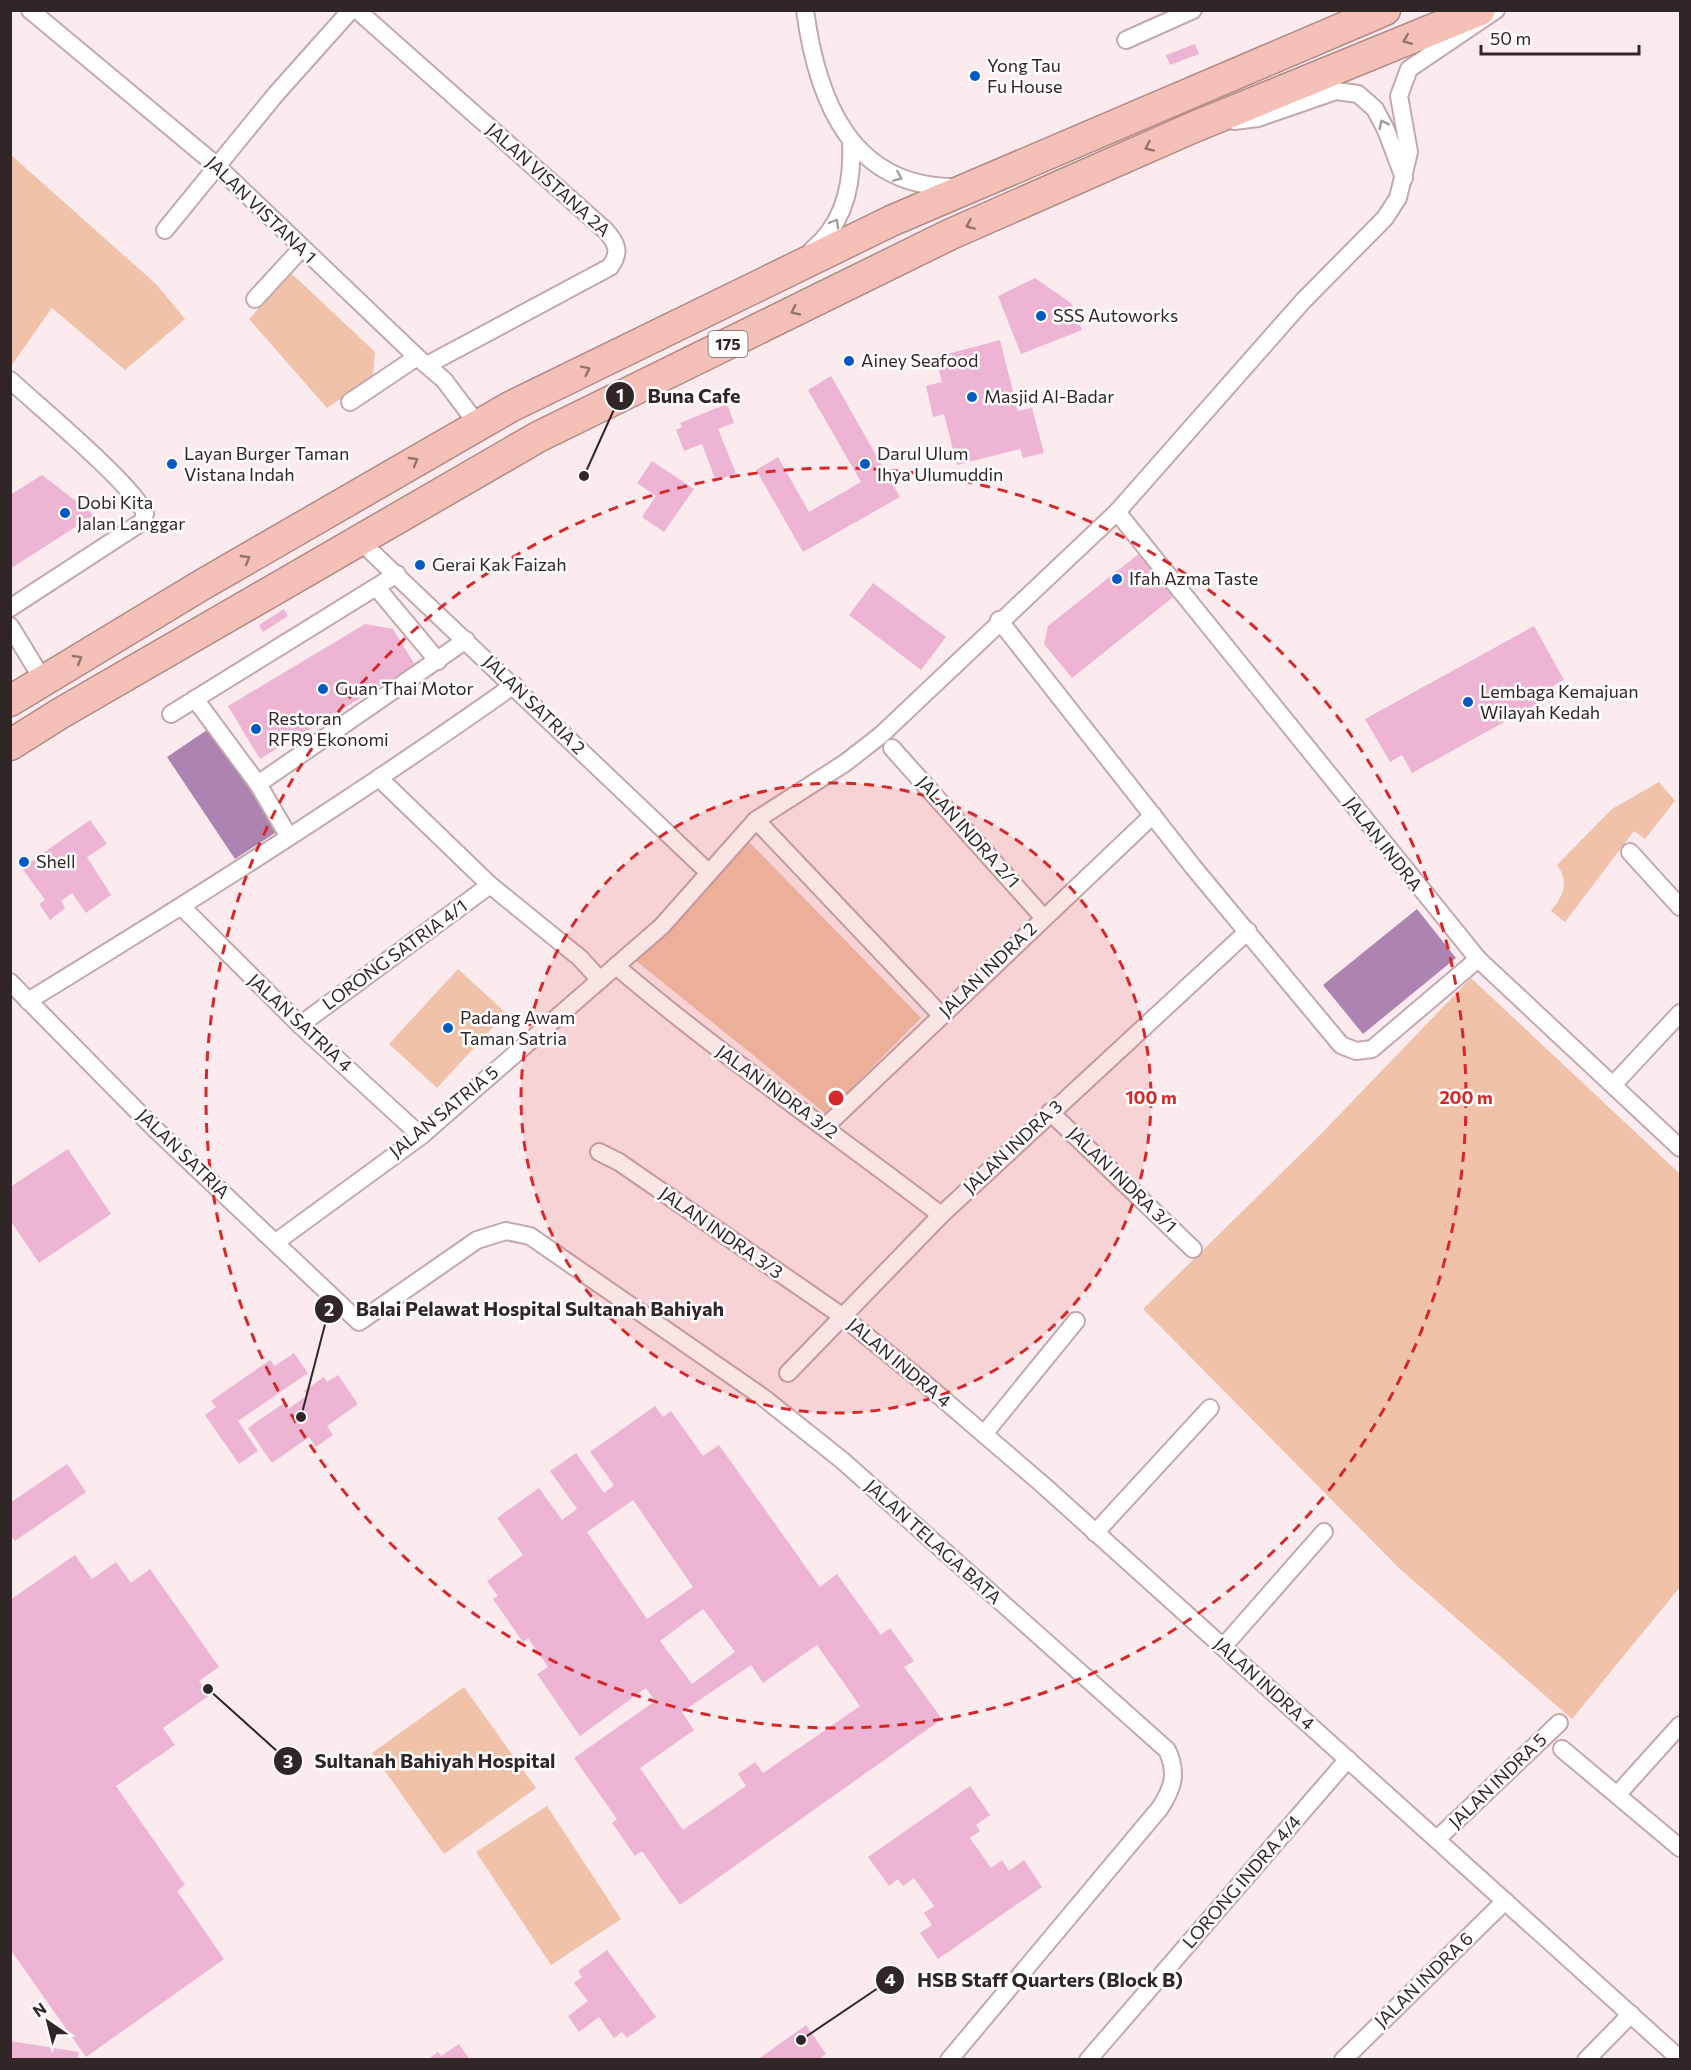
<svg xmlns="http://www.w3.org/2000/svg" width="1691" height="2070" viewBox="0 0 1691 2070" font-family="Commissioner,sans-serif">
	<rect width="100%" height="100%" fill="#fcebee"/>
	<g fill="#f0c2a9">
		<polygon points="11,155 156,284 185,319 125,370 52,308 11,366"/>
		<polygon points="291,273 375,352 373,377 327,408 249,319"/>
		<path d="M1659 782 1675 801 1645 839 1634 831 1565 922 1551 911C1563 896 1570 883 1557 865L1612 809Z"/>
		<polygon points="748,841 921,1018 826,1114 630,956"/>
		<polygon points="458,969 506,1013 437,1088 389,1044"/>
		<polygon points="1471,978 1680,1174 1680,1587 1572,1719 1400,1569 1143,1309 1317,1138"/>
		<polygon points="464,1687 536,1788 444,1854 372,1753"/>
		<polygon points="547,1806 621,1919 551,1965 476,1852"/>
	</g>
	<g fill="#ad84b1">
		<polygon points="210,728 278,831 235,859 167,757"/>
		<polygon points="1417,909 1456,958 1363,1034 1323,985"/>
	</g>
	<g fill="#eeb4d4" fill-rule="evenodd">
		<polygon points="1195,44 1199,54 1170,65 1166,55"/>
		<polygon points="1035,278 1071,303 1082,330 1021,354 998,296"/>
		<polygon points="1000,340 1018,411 1032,408 1044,453 1023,458 1020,449 957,465 944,414 933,417 926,386 942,382 936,357"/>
		<polygon points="831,376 900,497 803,552 756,470 778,457 809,512 861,482 808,390"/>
		<polygon points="727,404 734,423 718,429 736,473 716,481 702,444 684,451 676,430 682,427 680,423"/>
		<polygon points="652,461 694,489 664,532 642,517 656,496 637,483"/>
		<polygon points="42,475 94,515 10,569 10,495"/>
		<polygon points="1141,552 1177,594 1072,678 1044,644 1048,626"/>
		<polygon points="873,583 946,637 921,670 849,615"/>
		<polygon points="284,609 288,616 263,632 259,625"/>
		<polygon points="365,624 393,629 415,665 260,759 228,706"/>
		<polygon points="1534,626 1564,680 1553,686 1557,693 1412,773 1402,755 1390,762 1365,719"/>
		<polygon points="90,820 107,844 87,857 111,895 86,913 72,893 61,901 65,908 50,920 39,904 45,900 22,868"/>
		<polygon points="68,1149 111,1214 39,1263 10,1220 10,1187"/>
		<polygon points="294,1353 308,1373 238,1421 258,1451 239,1464 205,1415 216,1407 211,1401 270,1360 275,1366"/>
		<polygon points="338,1375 358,1404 327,1426 333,1435 316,1447 309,1437 272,1463 248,1428 284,1403 288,1409 308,1395 304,1391 324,1377 327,1382"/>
		<path d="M655 1406 663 1417 671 1411 703 1456 719 1445 820 1587 837 1574 881 1635 890 1628 914 1661 904 1667 942 1719 680 1905 642 1851 635 1856 612 1823 617 1819 574 1758 655 1701 646 1688 580 1736 537 1674 548 1667 528 1638 523 1642 493 1599 498 1596 487 1581 523 1555 497 1518 539 1488 562 1520 577 1509 550 1471 576 1453 604 1493 614 1485 590 1452ZM633 1500 693 1587 647 1619 587 1532ZM703 1609 735 1652 692 1684 660 1641ZM817 1645 860 1706 763 1773 755 1762 738 1774 746 1786 683 1830 640 1768 694 1730 682 1712 751 1665 763 1683Z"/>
		<polygon points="67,1464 86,1492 15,1541 10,1535 10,1503"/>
		<polygon points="75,1555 92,1579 116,1562 131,1583 150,1569 219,1667 199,1681 210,1695 163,1728 175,1745 116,1786 185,1885 177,1891 224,1959 86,2057 10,1949 10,1600"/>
		<polygon points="970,1786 990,1815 976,1825 980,1831 970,1838 991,1868 1002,1860 1009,1871 1024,1860 1042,1887 938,1959 920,1933 932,1925 924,1913 934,1906 914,1878 903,1886 898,1879 889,1886 868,1857"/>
		<polygon points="607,1950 656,2017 627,2038 622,2032 614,2038 599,2017 579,2032 568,2016 588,2001 574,1983 582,1977 578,1971"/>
		<polygon points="806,2025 826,2054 818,2060 757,2060"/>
		<polygon points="10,2041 79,2052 77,2060 10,2060"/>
		<polygon points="459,2044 470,2060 427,2060 438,2052 441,2056"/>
	</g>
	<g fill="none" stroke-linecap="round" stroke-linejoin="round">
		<g stroke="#c3a9ae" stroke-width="20">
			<g id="street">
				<polyline points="30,10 217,166 417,357 444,380 478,425"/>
				<path d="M357 10 605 230C617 243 621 252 610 267L427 365"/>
				<path d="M805 10C817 100 851 188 956 187"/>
				<polyline points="1126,40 1193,10"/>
				<polyline points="1234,121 1258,118 1336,91 1358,94 1375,109 1386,130 1404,178"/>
				<polyline points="165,230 276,94 351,10"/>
				<path d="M812 250C845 223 853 184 851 143"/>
				<polyline points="255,299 301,249"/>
				<path d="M10 380C36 404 137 488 145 514L142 522 10 608"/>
				<polyline points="350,402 417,357"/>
				<polyline points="1117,512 1478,959 1680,1148"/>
				<polyline points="359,540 707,871"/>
				<polyline points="377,588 438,661"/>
				<polyline points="999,620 1194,868 1341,1045 1356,1051 1372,1049 1478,959"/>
				<polyline points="10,626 43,680"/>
				<polyline points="195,699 258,784 289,837"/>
				<polyline points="171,714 397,574"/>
				<polyline points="892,748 1043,917"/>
				<polyline points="379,778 490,885 580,958 600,980"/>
				<polyline points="258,784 466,640"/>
				<polyline points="756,820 941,1015"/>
				<polyline points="1630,852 1680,907"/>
				<polyline points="182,907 300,1025 421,1136"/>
				<path d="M616 966C720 1055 833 1132 941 1215"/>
				<path d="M10 982 155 1129 359 1322 477 1240 506 1231 530 1236 764 1398 843 1461 1167 1750C1178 1773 1173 1788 1160 1808L949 2060"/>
				<path d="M28 1001C193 900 356 797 514 685"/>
				<polyline points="300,1025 490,885"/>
				<polyline points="1613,1085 1680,1013"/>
				<polyline points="1050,1112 1193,1249"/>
				<polyline points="826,1126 1153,815"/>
				<polyline points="599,1152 619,1162 842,1316 922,1381 1042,1484 1680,2059"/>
				<polyline points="276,1242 421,1136 616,966 662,926 756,820 845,763 881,735 1117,512 1303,301 1385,218 1398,198 1409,152 1399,96 1409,69 1496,10"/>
				<polyline points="788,1373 941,1215 1248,931"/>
				<polyline points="984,1434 1076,1321"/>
				<polyline points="1095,1533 1210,1408"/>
				<polyline points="1223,1647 1324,1532"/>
				<polyline points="1562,1749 1680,1848"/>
				<polyline points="1617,1795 1680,1725"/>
				<polyline points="1437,1839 1559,1723"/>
				<polyline points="1088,2060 1348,1759"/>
				<polyline points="1343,2060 1505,1901"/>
				<polyline points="1586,2060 1631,2014"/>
			</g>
		</g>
		<g stroke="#b08a86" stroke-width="33">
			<g id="highway">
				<polyline points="10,701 200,586 510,407 891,221 1385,10"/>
				<polyline points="10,745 61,713 538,437 951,234 1194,127 1480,10"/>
			</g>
		</g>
		<use href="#street" stroke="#fff" stroke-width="16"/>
		<use href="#highway" stroke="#f5c0b8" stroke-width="30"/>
	</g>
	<defs><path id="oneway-chevron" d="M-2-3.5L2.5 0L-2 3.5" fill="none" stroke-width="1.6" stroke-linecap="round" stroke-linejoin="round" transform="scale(1.5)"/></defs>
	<g stroke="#927370">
		<use href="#oneway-chevron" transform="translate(1407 40) rotate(158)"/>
		<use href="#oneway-chevron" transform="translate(1149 147) rotate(156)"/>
		<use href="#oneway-chevron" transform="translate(970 225) rotate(156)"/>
		<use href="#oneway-chevron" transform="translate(795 311) rotate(154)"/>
		<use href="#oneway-chevron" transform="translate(586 370) rotate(-26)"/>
		<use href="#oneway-chevron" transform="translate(414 461) rotate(-30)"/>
		<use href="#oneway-chevron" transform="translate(246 559) rotate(-30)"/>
		<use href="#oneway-chevron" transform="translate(78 659) rotate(-31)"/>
	</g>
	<g stroke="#a29d9e">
		<use href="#oneway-chevron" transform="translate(1383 124) rotate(-117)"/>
		<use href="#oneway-chevron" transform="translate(898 177) rotate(23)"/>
		<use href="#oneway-chevron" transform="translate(835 223) rotate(-60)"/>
	</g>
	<circle cx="836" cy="1098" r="315" fill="#d62828" fill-opacity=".12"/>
	<g fill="none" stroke="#d62828" stroke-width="3" stroke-dasharray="10 8">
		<circle cx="836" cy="1098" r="315"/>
		<circle cx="836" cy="1098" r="630"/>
	</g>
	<g fill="#015ac3" stroke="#fdfdfd" stroke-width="2">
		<circle cx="975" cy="76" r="6"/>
		<circle cx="1041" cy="316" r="6"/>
		<circle cx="849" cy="361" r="6"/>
		<circle cx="972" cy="397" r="6"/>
		<circle cx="172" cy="464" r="6"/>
		<circle cx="865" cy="464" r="6"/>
		<circle cx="65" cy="513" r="6"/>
		<circle cx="420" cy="565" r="6"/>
		<circle cx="1117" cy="579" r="6"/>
		<circle cx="323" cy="689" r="6"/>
		<circle cx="1468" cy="702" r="6"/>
		<circle cx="256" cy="729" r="6"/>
		<circle cx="24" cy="862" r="6"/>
		<circle cx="448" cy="1028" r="6"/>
	</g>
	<g text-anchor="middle" stroke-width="5" stroke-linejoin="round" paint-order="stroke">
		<rect fill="#fdfdfd" stroke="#6e6668" stroke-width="1.5" x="708.5" y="331" width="39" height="26" rx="4.5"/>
		<g font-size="16" font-weight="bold" fill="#302628">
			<text x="728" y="350">175</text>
		</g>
		<g font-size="18" fill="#302628" stroke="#fdfdfd" text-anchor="start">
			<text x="987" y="72">Yong Tau<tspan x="987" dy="21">Fu House</tspan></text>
			<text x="1053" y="322">SSS Autoworks</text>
			<text x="861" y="367">Ainey Seafood</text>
			<text x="984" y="403">Masjid Al-Badar</text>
			<text x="184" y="460">Layan Burger Taman<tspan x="184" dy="21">Vistana Indah</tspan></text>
			<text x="877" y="460">Darul Ulum<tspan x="877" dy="21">Ihya Ulumuddin</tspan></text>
			<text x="77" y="509">Dobi Kita<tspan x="77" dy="21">Jalan Langgar</tspan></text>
			<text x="432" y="571">Gerai Kak Faizah</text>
			<text x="1129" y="585">Ifah Azma Taste</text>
			<text x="335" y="695">Guan Thai Motor</text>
			<text x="1480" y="698">Lembaga Kemajuan<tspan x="1480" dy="21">Wilayah Kedah</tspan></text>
			<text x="268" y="725">Restoran<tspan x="268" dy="21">RFR9 Ekonomi</tspan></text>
			<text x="36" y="868">Shell</text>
			<text x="460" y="1024">Padang Awam<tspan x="460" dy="21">Taman Satria</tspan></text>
		</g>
		<g font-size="18" fill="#302628" stroke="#fdfdfd">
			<text transform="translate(548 180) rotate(42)" y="6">JALAN VISTANA 2A</text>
			<text transform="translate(261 210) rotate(44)" y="6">JALAN VISTANA 1</text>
			<text transform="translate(534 705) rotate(44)" y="6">JALAN SATRIA 2</text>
			<text transform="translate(968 832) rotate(48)" y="6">JALAN INDRA 2/1</text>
			<text transform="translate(1383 844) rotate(52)" y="6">JALAN INDRA</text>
			<text transform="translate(395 955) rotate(-36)" y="6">LORONG SATRIA 4/1</text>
			<text transform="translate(988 970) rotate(-44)" y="6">JALAN INDRA 2</text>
			<text transform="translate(300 1023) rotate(43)" y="6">JALAN SATRIA 4</text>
			<text transform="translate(777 1092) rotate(36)" y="6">JALAN INDRA 3/2</text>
			<text transform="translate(444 1112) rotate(-39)" y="6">JALAN SATRIA 5</text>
			<text transform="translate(1013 1147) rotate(-43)" y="6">JALAN INDRA 3</text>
			<text transform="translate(183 1154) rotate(44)" y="6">JALAN SATRIA</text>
			<text transform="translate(1122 1180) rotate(44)" y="6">JALAN INDRA 3/1</text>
			<text transform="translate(721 1233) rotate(35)" y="6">JALAN INDRA 3/3</text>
			<text transform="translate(899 1363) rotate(40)" y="6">JALAN INDRA 4</text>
			<text transform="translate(933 1542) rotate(42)" y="6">JALAN TELAGA BATA</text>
			<text transform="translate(1264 1684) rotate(42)" y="6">JALAN INDRA 4</text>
			<text transform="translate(1498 1781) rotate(-44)" y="6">JALAN INDRA 5</text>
			<text transform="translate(1242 1882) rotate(-49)" y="6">LORONG INDRA 4/4</text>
			<text transform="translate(1424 1980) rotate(-44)" y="6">JALAN INDRA 6</text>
		</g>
	</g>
	<circle cx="836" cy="1098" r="9" fill="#d62828" stroke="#fdfdfd" stroke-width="3"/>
	<g font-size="18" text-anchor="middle" font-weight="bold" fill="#d62828" stroke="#fdfdfd" stroke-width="5" stroke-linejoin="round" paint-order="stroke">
		<text x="1151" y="1104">100 m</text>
		<text x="1466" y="1104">200 m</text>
	</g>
	<path fill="none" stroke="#302628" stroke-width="2" d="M584 476L620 396M301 1417L329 1309M208 1689L288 1761M801 2040L890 1980"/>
	<g fill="#302628" stroke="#fdfdfd" stroke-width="2">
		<circle cx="584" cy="476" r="6"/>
		<circle cx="301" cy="1417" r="6"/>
		<circle cx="208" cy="1689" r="6"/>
		<circle cx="801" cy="2040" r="6"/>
		<circle cx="620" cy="396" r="15"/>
		<circle cx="329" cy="1309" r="15"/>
		<circle cx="288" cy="1761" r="15"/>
		<circle cx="890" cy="1980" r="15"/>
	</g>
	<g font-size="18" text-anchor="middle" font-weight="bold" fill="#fff">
		<text x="620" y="402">1</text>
		<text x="329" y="1316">2</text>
		<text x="288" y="1768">3</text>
		<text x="890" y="1986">4</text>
	</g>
	<g font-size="20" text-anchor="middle" font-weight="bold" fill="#302628" stroke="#fdfdfd" stroke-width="5" stroke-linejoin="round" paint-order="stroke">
		<text x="694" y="403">Buna Cafe</text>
		<text x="540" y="1316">Balai Pelawat Hospital Sultanah Bahiyah</text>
		<text x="435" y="1768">Sultanah Bahiyah Hospital</text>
		<text x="1050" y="1987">HSB Staff Quarters (Block B)</text>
	</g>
	<rect width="1691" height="2070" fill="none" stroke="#302628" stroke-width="24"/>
	<g transform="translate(48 2022) rotate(325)" stroke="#fdfdfd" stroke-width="4.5" paint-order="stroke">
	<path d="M0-4.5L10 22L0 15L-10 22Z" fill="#302628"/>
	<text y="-9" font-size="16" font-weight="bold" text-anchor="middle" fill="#302628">N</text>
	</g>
	<path d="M1481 45v9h158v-9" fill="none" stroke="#302628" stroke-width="3"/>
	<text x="1490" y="45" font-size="18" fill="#302628" stroke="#fdfdfd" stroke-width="4.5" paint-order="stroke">50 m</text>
</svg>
